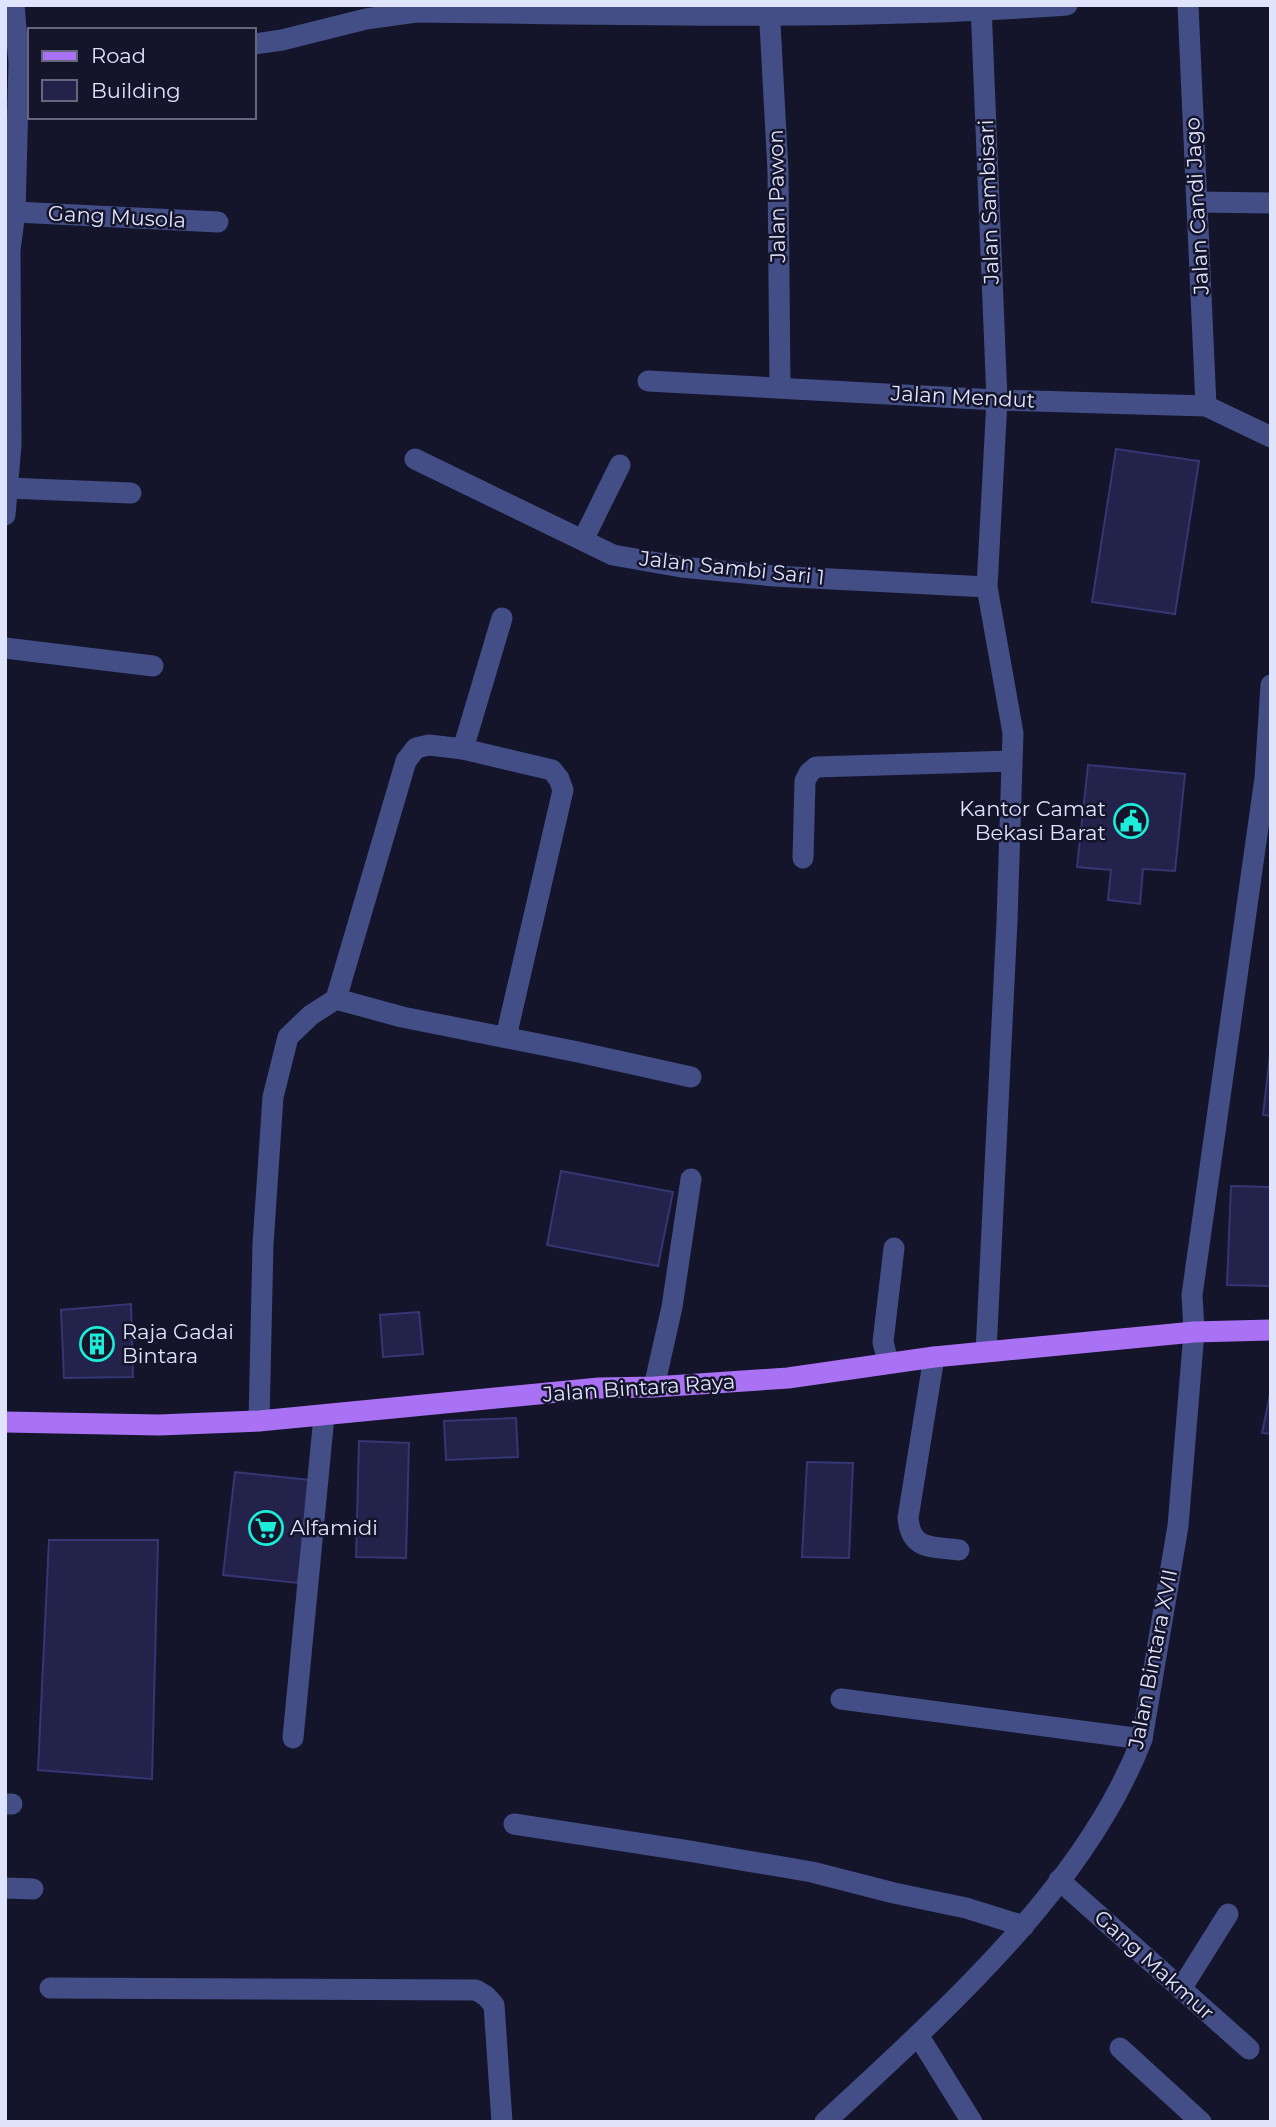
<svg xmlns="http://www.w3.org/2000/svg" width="1276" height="2127" viewBox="0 0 1276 2127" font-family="Montserrat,sans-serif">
	<rect width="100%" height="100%" fill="#14142b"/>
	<g fill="#22224a" stroke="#363674" stroke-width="2">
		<polygon points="1116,449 1199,461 1175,614 1092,602"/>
		<polygon points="1088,765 1185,774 1175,871 1143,869 1140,904 1108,900 1111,870 1077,867"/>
		<polygon points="1271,1046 1271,1116 1263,1115"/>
		<polygon points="561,1171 673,1192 658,1266 547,1245"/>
		<polygon points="1231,1186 1271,1187 1271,1286 1227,1285"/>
		<polygon points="131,1304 133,1377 64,1378 61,1310"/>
		<polygon points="419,1312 423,1354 383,1357 380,1315"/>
		<polygon points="1271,1390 1271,1434 1262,1433"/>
		<polygon points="516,1418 518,1457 446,1460 444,1421"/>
		<polygon points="359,1441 409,1443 406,1558 356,1557"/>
		<polygon points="807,1462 853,1463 849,1558 802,1557"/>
		<polygon points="235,1472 309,1480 298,1583 223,1575"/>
		<polygon points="49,1540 158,1540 152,1779 38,1770"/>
	</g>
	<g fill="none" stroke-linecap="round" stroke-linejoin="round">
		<g stroke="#434e86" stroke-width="21">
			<polyline points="769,5 778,171 780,388"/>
			<polyline points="981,5 997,400 987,587 1013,733 1007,921 986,1352"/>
			<polyline points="1188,5 1206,406"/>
			<path d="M254 44 282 40 366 19 416 12C633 14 851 21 1067 5"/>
			<polyline points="1197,202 1271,203"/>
			<polyline points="15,212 218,222"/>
			<polyline points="648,381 997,400 1206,406 1271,437"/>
			<polyline points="415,459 613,555 681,567 774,576 987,587"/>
			<polyline points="7,488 131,493"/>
			<polyline points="5,515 11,445 10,250 15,212 19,63 14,5"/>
			<polyline points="583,540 620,465"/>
			<polyline points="5,648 153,666"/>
			<polyline points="463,749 552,770 559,779 563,790 506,1037"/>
			<polyline points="803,858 805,781 809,773 816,767 1011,761"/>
			<polyline points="336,999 402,1017 578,1052 691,1077"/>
			<path d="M934 1357 908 1518C911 1551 932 1546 959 1550"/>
			<polyline points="888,1362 883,1342 894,1248"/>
			<polyline points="654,1387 672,1307 691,1179"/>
			<polyline points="259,1421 263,1244 273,1097 288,1037 311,1015 336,999 406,761 416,748 429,745 463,749 502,618"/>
			<polyline points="841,1699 1142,1739"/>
			<polyline points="293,1738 324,1416"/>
			<polyline points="5,1804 12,1804"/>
			<polyline points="514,1824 689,1851 812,1872 894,1893 966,1908 1024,1926"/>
			<polyline points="1059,1880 1249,2049"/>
			<polyline points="5,1888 33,1889"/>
			<polyline points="50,1988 476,1990 486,1996 494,2005 502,2122"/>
			<polyline points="1181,1989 1228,1914"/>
			<polyline points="918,2035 972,2122"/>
			<polyline points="1120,2048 1201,2122"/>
			<path d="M825 2122C940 2015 1085 1888 1142 1739L1178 1526 1194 1332 1192 1295 1265 778 1271 685"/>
		</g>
		<polyline stroke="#a971f3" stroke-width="21" points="5,1422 159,1425 259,1421 599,1388 654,1387 788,1378 934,1357 1194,1332 1271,1330"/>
	</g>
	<defs>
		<g id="civic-ring" transform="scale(1.75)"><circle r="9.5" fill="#14142b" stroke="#1decd8" stroke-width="1.5"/><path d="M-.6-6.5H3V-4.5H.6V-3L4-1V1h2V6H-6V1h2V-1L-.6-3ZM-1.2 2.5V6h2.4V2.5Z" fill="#1decd8"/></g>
		<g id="building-ring" transform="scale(1.75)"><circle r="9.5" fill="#14142b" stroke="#1decd8" stroke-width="1.5"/><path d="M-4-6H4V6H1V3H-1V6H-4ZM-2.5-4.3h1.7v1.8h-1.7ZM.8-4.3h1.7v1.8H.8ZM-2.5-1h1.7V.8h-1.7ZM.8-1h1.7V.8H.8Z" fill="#1decd8"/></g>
		<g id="supermarket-ring" transform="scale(1.75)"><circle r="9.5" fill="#14142b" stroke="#1decd8" stroke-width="1.5"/><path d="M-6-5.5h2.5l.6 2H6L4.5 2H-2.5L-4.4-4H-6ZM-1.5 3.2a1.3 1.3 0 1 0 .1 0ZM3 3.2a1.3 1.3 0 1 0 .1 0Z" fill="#1decd8"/></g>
	</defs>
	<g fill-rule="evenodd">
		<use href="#civic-ring" x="1131" y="821"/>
		<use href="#building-ring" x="97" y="1344"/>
		<use href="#supermarket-ring" x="266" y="1528"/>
	</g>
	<g text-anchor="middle" stroke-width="5" stroke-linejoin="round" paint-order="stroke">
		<g font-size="21" fill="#e0e3fc" stroke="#14142b">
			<text transform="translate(777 196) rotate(-91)" y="7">Jalan Pawon</text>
			<text transform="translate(989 202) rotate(-92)" y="7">Jalan Sambisari</text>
			<text transform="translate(1197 206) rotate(-93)" y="7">Jalan Candi Jago</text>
			<text transform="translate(117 217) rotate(3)" y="7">Gang Musola</text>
			<text transform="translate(963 397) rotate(3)" y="7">Jalan Mendut</text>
			<text transform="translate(732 568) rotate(6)" y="7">Jalan Sambi Sari 1</text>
			<text transform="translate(639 1388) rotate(-4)" y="7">Jalan Bintara Raya</text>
			<text transform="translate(1153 1659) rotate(-79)" y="7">Jalan Bintara XVII</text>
			<text transform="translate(1154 1965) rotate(42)" y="7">Gang Makmur</text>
		</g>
		<g font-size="21" fill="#e0e3fc" stroke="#14142b" text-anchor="start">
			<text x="1106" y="816" text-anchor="end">Kantor Camat<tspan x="1106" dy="24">Bekasi Barat</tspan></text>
			<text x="122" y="1339">Raja Gadai<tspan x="122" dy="24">Bintara</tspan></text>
			<text x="290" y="1535">Alfamidi</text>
		</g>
	</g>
	<rect width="1276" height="2127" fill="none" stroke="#e0e3fc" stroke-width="14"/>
	<rect x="28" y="28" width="228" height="91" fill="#14142b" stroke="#66677f" stroke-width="2"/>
	<rect x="42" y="51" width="35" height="10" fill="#a971f3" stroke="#66677f" stroke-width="2"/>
	<text x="91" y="63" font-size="21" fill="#e0e3fc">Road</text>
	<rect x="42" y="80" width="35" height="21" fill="#22224a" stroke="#66677f" stroke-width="2"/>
	<text x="91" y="98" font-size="21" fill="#e0e3fc">Building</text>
</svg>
